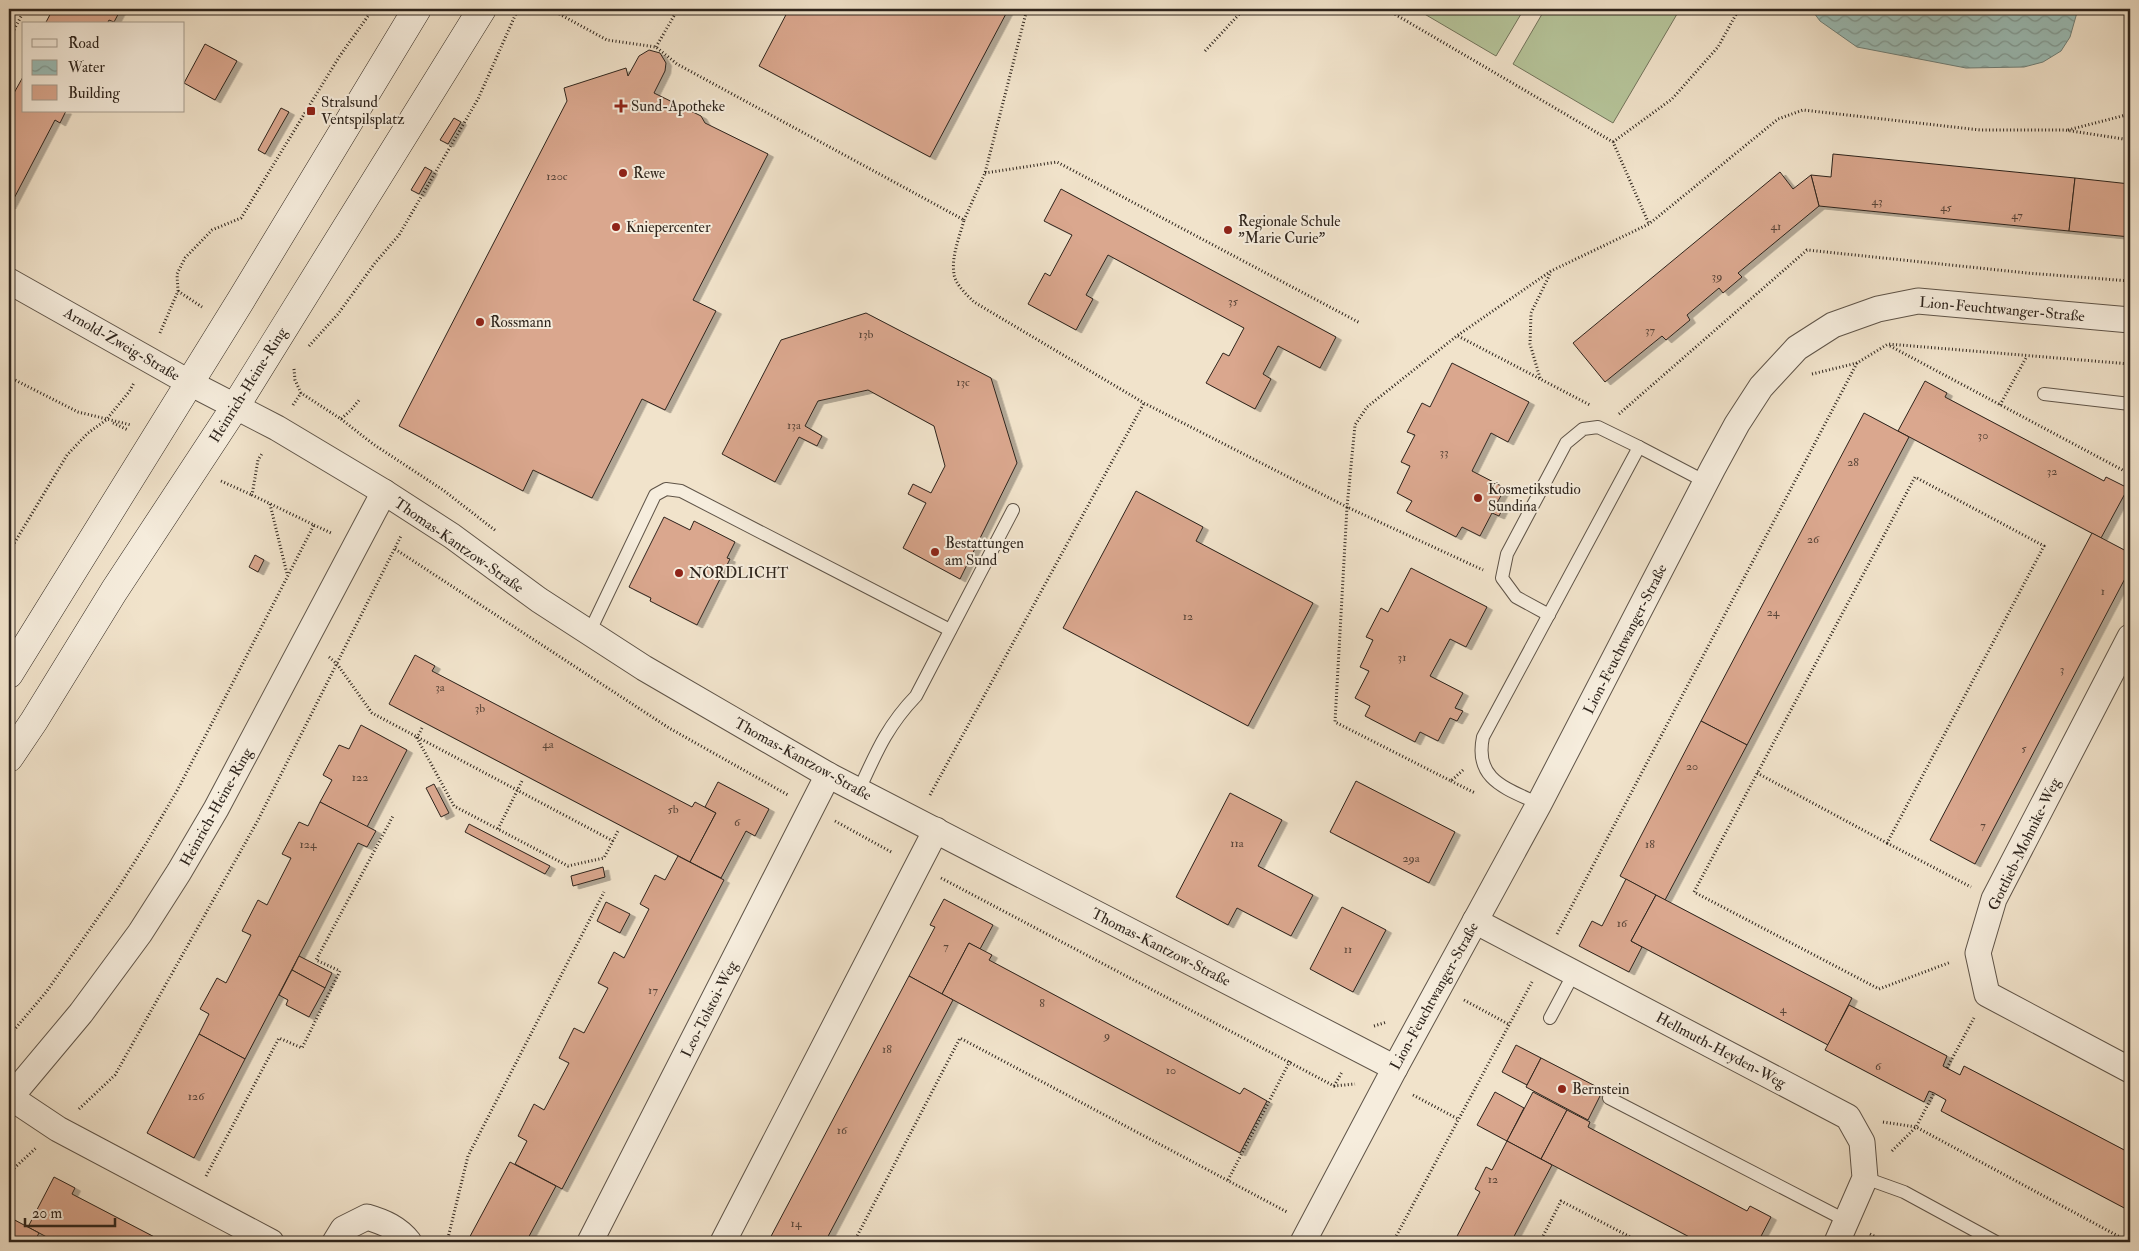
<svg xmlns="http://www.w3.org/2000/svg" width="2139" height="1251" viewBox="0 0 2139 1251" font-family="'IM FELL Double Pica',serif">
	<defs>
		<pattern id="water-waves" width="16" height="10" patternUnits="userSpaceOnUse" patternTransform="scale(1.25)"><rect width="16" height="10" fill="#9bbeb8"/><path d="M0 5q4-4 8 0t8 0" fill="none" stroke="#7f9a95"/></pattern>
		<filter id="shadow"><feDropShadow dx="5.5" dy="3" stdDeviation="0" flood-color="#0004"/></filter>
	</defs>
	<rect width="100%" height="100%" fill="#f1e3cb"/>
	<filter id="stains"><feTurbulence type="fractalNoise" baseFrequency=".004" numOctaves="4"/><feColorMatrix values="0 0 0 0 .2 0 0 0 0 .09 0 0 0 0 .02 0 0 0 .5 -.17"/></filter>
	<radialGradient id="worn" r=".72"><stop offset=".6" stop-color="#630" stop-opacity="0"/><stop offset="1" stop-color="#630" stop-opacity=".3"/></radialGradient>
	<g fill="#b6c59b" stroke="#72745c">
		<polygon points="1416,9 1524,9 1496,56"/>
		<polygon points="1545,9 1680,9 1613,123 1513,64"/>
	</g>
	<polygon fill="url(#water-waves)" stroke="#6f807a" points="1811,9 2078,9 2070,37 2061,51 2043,62 2024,67 1966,68 1857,47 1820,21"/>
	<g fill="#daa78e" stroke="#2e241c" filter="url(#shadow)">
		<polygon points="53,9 121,9 114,22 109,20 107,24 45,24"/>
		<polygon points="789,9 1006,9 1008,10 930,157 759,66"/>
		<polygon points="205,44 237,61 215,100 184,83"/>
		<polygon points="649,50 660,53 666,63 665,71 654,93 701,116 705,123 768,154 693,300 716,311 665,410 642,399 592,498 533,470 523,491 399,426 567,101 564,88 626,68 628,76 639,56"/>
		<polygon points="24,75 24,111 66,111 60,123 55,120 10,206 9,91 14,93"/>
		<polygon points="281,108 289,112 265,154 258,150"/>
		<polygon points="454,118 461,122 448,144 440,140"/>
		<polygon points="1833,154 2075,178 2069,231 1819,206 1811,175 1831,177"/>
		<polygon points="425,167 432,171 419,194 411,190"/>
		<polygon points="1780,172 1793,189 1811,175 1819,206 1738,273 1742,277 1723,293 1719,288 1687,315 1690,320 1666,340 1662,336 1605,382 1573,343"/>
		<polygon points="2075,178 2130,184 2130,237 2069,231"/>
		<polygon points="1061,189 1336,337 1320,368 1278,346 1263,374 1271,379 1255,409 1206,383 1223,353 1229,356 1244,328 1108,255 1086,295 1093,299 1076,330 1028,304 1045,273 1050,276 1072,235 1044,221"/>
		<polygon points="866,313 991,378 1017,463 960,579 903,548 926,503 908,494 913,484 931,493 945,466 934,426 868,390 818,401 805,426 822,436 817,446 799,437 775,482 722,454 781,340"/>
		<polygon points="1452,363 1529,402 1508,442 1491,433 1472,471 1505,488 1497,503 1504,506 1499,516 1492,513 1480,536 1462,527 1456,537 1406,511 1412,501 1397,493 1410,466 1401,462 1415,435 1407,432 1422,403 1430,407"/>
		<polygon points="1925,381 1947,393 1945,397 2104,481 2106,477 2128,488 2101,538 1898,431"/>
		<polygon points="1864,413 1909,437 1747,745 1701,721"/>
		<polygon points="1136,491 1203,527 1196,541 1313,603 1248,726 1063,628"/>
		<polygon points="664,517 690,530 694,521 735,542 727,558 730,559 697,625 650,601 651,598 629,587"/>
		<polygon points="2092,533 2130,553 2130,569 1975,864 1930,840"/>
		<polygon points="255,555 264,560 258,572 249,567"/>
		<polygon points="1411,568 1487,607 1466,647 1450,639 1430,676 1463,693 1455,708 1463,711 1457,721 1450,718 1438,741 1420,732 1415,742 1365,716 1370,706 1355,698 1369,671 1360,667 1373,640 1366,637 1381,608 1388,612"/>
		<polygon points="415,655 435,666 432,671 692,807 695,802 716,813 690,862 389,704"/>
		<polygon points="1701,721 1747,745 1665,900 1620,876"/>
		<polygon points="361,725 407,750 367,827 320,802 332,780 323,775 339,745 349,749"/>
		<polygon points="1356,781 1455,832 1429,883 1330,832"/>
		<polygon points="718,782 769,809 755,836 746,831 721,878 690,862 716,813 705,807"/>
		<polygon points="434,784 449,813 441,817 426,788"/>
		<polygon points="1230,793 1282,820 1258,866 1313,895 1291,936 1237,908 1228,925 1176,897"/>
		<polygon points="320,802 376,831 367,847 358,843 245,1059 199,1034 209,1014 200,1009 217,978 226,983 251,935 242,931 258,900 267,905 291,858 282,854 299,822 308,826"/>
		<polygon points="469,824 550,866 545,874 465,832"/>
		<polygon points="678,856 724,880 562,1189 515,1164 527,1141 518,1136 534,1104 544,1110 569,1063 559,1058 574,1028 584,1033 608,988 598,983 614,952 624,958 649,909 640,904 655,875 665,880"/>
		<polygon points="603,867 605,877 573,886 571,876"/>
		<polygon points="1626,879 1656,895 1631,941 1642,947 1629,972 1579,946 1592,921 1602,926"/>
		<polygon points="1656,895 1852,998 1828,1045 1631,941"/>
		<polygon points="944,899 993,925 980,949 969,943 942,994 909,976 935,927 930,925"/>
		<polygon points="606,902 630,914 620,933 597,921"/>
		<polygon points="1342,907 1386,930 1353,992 1310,969"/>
		<polygon points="969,943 992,955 989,960 1240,1094 1244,1088 1267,1101 1240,1153 942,994"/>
		<polygon points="299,956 332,973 325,988 292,970"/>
		<polygon points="292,970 325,988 309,1017 286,1005 288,1000 279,995"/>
		<polygon points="909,976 953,1000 825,1242 768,1242"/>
		<polygon points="1849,1005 1947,1056 1943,1066 1960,1075 1964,1066 2130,1153 2130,1211 1941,1111 1946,1100 1934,1093 1929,1091 1924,1102 1825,1050"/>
		<polygon points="199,1034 245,1059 194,1158 147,1133"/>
		<polygon points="1516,1045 1541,1058 1527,1085 1502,1072"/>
		<polygon points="1541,1058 1603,1090 1588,1120 1526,1087"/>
		<polygon points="1495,1092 1524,1108 1507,1141 1477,1125"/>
		<polygon points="1533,1092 1567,1110 1541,1159 1507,1141"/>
		<polygon points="1567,1110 1590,1122 1588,1127 1747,1211 1750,1206 1771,1217 1758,1242 1699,1242 1541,1159"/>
		<polygon points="1507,1141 1552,1165 1511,1242 1454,1242 1480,1192 1475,1189 1486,1167 1492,1170"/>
		<polygon points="510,1162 556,1186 526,1242 467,1242"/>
		<polygon points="54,1177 75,1188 72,1194 164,1242 56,1242 28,1227"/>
		<polygon points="9,1217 39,1233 34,1242 9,1242"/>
	</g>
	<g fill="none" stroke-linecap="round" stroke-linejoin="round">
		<g stroke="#5f5448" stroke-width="14">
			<g id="service">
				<polyline points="2044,394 2130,404"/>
				<polyline points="1549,615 1516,597 1502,578 1507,554 1566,443 1583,429 1598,427 1639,447"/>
				<polyline points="589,633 655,495 666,489 681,491 950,630"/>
				<path d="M859 790C876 753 887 726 916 696L1013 510"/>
				<path d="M1539 804C1506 788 1474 780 1483 737L1639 447 1706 482"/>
				<polyline points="1550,1018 1574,973"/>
				<polyline points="1609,1098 1847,1221"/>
				<polyline points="1865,1178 1904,1192 1996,1242"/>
			</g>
		</g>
		<g stroke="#5f5448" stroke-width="27">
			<g id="minor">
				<polyline points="9,281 190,383 277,428 384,492 452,536 539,600 644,668 828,775 1395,1068"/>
				<polyline points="2130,637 1994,899 1978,953 1987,994 2130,1070"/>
				<polyline points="1475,921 1848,1117 1862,1142 1865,1178 1837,1242"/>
				<polyline points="10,1097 58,1129 271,1242"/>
				<polyline points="9,1099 81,1013 140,933 179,872 216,809 384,492"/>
				<path d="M335 1242 343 1229 367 1217C384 1222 398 1228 409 1242"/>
				<polyline points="590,1242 828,775"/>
				<polyline points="723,1242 936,830"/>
				<polyline points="1303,1242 1395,1068 1539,804 1713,468 1737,424 1761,387 1797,348 1833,325 1878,309 1918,301 2130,320"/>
			</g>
		</g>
		<g stroke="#2e241c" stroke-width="29">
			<g id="secondary">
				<polyline points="9,674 241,300 417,9"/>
				<polyline points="9,758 34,721 114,591 235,407 482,9"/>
			</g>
		</g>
		<g stroke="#2e241c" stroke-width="3" stroke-dasharray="1 2.5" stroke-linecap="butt">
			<path d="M550 9 607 40 656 47 677 64 964 220C960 236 951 256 954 274 955 284 967 295 974 302L1144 403 1347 507 1355 425 1367 407 1458 335 1551 271 1649 224 1778 119 1803 110 1980 130H2065L2130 140"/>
			<polyline points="1386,9 1613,142 1649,224"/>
			<polyline points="9,39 25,9"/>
			<polyline points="656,47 678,9"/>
			<polyline points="1205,51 1244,9"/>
			<polyline points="2068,130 2130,114"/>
			<polyline points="1613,142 1672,99 1718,47 1739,9"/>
			<polyline points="985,173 1057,162 1360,323"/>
			<polyline points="964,220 985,173 1027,9"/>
			<polyline points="178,291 202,307"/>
			<polyline points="160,333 178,291 177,274 185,258 212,230 241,218 339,57 373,9"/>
			<polyline points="1458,336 1590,405"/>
			<polyline points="309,346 338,314 375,263 399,235 478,99 518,9"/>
			<polyline points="1890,346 2130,474"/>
			<polyline points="294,369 295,380 301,393 341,419 351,410 360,399"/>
			<polyline points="1812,374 1857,363"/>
			<polyline points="9,377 78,412 131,425"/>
			<polyline points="1540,378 1530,344 1531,313 1551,272"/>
			<polyline points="293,405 301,393"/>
			<polyline points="2000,405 2027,356"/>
			<polyline points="1619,414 1807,250 2027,273 2130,281"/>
			<polyline points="341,419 373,444 443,490 496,531"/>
			<polyline points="113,423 128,430"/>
			<polyline points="221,481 252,495"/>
			<polyline points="270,504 287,574"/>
			<polyline points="314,525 331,533"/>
			<polyline points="9,529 13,546"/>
			<polyline points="395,549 669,728 788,795"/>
			<polyline points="9,552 67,455 88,433 106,420 129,392 134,383"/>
			<polyline points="329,657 337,664 372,713 613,841"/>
			<polyline points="422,728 417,738 454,806 568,866 604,858 618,831"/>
			<polyline points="1463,770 1451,781 1335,722 1347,507 1483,570"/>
			<polyline points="1757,773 1887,843 2044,546 1915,477 1694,892 1879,989 1951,962"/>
			<polyline points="1451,781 1475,793"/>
			<polyline points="930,795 1144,403"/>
			<polyline points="835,821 893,853"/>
			<polyline points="498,829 522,781"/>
			<polyline points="1887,843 1971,887"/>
			<polyline points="941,878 1334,1086 1355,1084"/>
			<polyline points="1557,934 1857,363 1888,344 2130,364"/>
			<polyline points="1464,1000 1510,1025"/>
			<polyline points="1374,1026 1387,1022"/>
			<polyline points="9,1036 47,991 115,893 147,842 178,789 314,525 252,495 258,460 263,452"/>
			<polyline points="1947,1068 1974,1018"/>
			<polyline points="1334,1086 1342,1072"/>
			<polyline points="1413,1095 1458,1119"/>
			<polyline points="79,1109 115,1075 257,822 401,536"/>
			<polyline points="1883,1122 1916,1127 2129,1242"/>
			<polyline points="1892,1151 1916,1127 1934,1093"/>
			<polyline points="9,1173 36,1148"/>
			<polyline points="206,1176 279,1038 302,1048 340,971 316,960 393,816"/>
			<polyline points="1228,1180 1290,1061"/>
			<polyline points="1870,1234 1885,1242"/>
			<polyline points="447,1242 468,1156 604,892"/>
			<polyline points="854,1242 960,1038 1287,1212"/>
			<polyline points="1393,1242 1532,982"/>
			<polyline points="1540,1242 1561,1201 1640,1242"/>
		</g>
		<use href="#service" stroke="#f6eddd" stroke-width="12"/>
		<use href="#minor" stroke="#f6eddd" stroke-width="25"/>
		<use href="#secondary" stroke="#f6eddd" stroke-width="28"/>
	</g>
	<g fill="#8f2418" stroke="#f6eddd" stroke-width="2">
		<path d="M618.5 98.5h5v5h5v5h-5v5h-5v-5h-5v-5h5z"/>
		<rect x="306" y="106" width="10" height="10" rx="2.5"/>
		<circle cx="623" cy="173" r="5"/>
		<circle cx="616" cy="227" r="5"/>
		<circle cx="1228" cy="230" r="5"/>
		<circle cx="480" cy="322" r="5"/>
		<circle cx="1478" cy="498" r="5"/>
		<circle cx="935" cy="552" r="5"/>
		<circle cx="679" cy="573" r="5"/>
		<circle cx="1562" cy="1089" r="5"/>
	</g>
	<g text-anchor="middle" stroke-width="4" stroke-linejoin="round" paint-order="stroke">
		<g font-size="12" fill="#594538">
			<text x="557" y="180">120c</text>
			<text x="1877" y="205">43</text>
			<text x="1946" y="211">45</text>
			<text x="2017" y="219">47</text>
			<text x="1776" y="230">41</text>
			<text x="1717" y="280">39</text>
			<text x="1233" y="305">35</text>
			<text x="1650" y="334">37</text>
			<text x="866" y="338">13b</text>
			<text x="963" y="386">13c</text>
			<text x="794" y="429">13a</text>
			<text x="1983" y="439">30</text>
			<text x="1444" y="456">33</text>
			<text x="1853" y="466">28</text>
			<text x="2052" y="475">32</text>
			<text x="1813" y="543">26</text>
			<text x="2103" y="595">1</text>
			<text x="1773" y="616">24</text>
			<text x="1188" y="620">12</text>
			<text x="1402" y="661">31</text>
			<text x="2062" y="673">3</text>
			<text x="440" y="691">3a</text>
			<text x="480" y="712">3b</text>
			<text x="548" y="748">4a</text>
			<text x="2024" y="752">5</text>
			<text x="1692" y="770">20</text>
			<text x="360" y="781">122</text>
			<text x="673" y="813">5b</text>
			<text x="737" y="826">6</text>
			<text x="1983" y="829">7</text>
			<text x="1237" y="847">11a</text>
			<text x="308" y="848">124</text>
			<text x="1650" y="848">18</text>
			<text x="1411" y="862">29a</text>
			<text x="1622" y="927">16</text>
			<text x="946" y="950">7</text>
			<text x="1348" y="953">11</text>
			<text x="653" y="994">17</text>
			<text x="1042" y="1007">8</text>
			<text x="1783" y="1013">4</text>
			<text x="1107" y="1039">9</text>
			<text x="887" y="1053">18</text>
			<text x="1878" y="1070">6</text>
			<text x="1171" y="1074">10</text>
			<text x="196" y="1100">126</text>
			<text x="842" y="1134">16</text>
			<text x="1493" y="1183">12</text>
			<text x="796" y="1227">14</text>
		</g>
		<g font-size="15" fill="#2e241c" stroke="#f6eddd" text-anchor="start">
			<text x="321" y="107">Stralsund<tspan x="321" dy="17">Ventspilsplatz</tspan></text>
			<text x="631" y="111">Sund-Apotheke</text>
			<text x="633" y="178">Rewe</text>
			<text x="1238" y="226">Regionale Schule<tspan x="1238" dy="17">"Marie Curie"</tspan></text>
			<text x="626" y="232">Kniepercenter</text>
			<text x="490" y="327">Rossmann</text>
			<text x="1488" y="494">Kosmetikstudio<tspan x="1488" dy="17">Sundina</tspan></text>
			<text x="945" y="548">Bestattungen<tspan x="945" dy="17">am Sund</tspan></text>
			<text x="689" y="578">NORDLICHT</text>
			<text x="1572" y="1094">Bernstein</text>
		</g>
		<g font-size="15" fill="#2e241c" stroke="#f6eddd">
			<text transform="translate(2002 309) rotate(5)" y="5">Lion-Feuchtwanger-Straße</text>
			<text transform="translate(122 344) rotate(30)" y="5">Arnold-Zweig-Straße</text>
			<text transform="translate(248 385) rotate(-58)" y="5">Heinrich-Heine-Ring</text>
			<text transform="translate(459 545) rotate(35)" y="5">Thomas-Kantzow-Straße</text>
			<text transform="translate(1625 639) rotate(-63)" y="5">Lion-Feuchtwanger-Straße</text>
			<text transform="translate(803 759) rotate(29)" y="5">Thomas-Kantzow-Straße</text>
			<text transform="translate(216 807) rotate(-61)" y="5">Heinrich-Heine-Ring</text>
			<text transform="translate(2024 844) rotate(-64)" y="5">Gottlieb-Mohnike-Weg</text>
			<text transform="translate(1161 947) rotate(27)" y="5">Thomas-Kantzow-Straße</text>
			<text transform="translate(1434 996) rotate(-61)" y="5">Lion-Feuchtwanger-Straße</text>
			<text transform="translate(709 1009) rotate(-63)" y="5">Leo-Tolstoi-Weg</text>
			<text transform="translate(1721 1050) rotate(28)" y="5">Hellmuth-Heyden-Weg</text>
		</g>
	</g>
	<rect width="2139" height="1251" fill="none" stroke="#f1e3cb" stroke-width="30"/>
	<rect x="10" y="10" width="2119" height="1231" fill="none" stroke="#2e241c" stroke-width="2.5"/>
	<rect x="15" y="15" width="2109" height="1221" fill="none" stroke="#2e241c"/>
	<rect x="22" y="22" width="162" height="90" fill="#f6eddd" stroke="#a69d90"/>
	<rect x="32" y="39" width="25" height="8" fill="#f6eddd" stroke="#a69d90"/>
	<text x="68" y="48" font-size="15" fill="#2e241c">Road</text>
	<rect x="32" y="60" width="25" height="15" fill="url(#water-waves)" stroke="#a69d90"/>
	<text x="68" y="72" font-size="15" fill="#2e241c">Water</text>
	<rect x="32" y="85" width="25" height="15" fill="#daa78e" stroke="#a69d90"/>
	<text x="68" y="98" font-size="15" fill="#2e241c">Building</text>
	<path d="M25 1218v8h90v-8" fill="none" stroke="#2e241c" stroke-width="2.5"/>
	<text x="32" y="1218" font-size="15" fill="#2e241c" stroke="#f6eddd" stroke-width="4" paint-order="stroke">20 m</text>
	<rect width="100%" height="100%" filter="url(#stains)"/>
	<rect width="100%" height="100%" fill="url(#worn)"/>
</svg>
